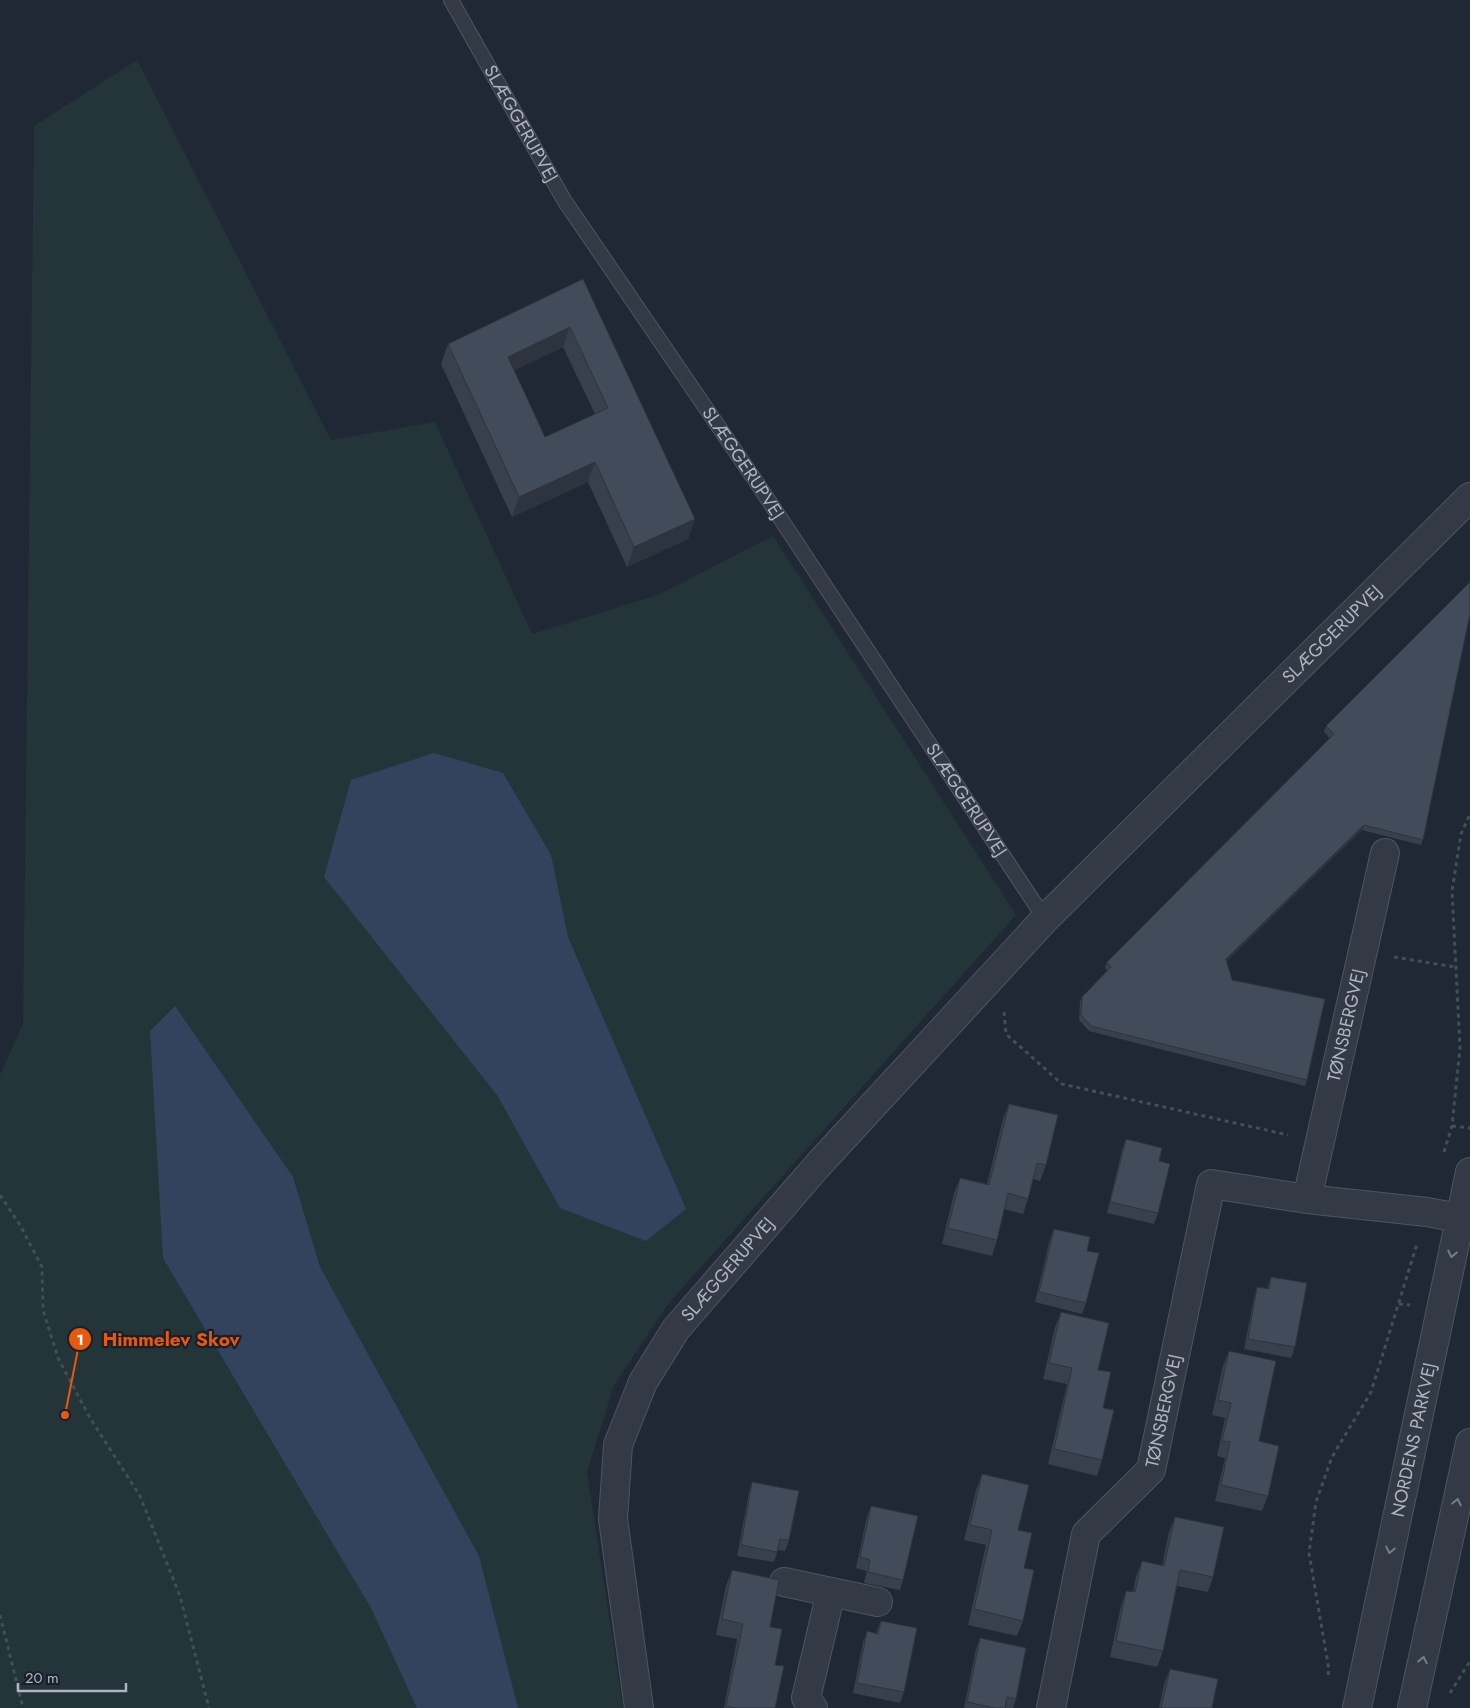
<svg xmlns="http://www.w3.org/2000/svg" width="1470" height="1708" viewBox="0 0 1470 1708" font-family="Jost,sans-serif">
	<rect width="100%" height="100%" fill="#202836"/>
	<polygon fill="#233538" points="137,60 331,440 435,422 532,634 658,595 773,536 1016,915 668,1304 614,1385 587,1472 623,1708 0,1708 0,1075 23,1024 34,126"/>
	<g fill="#34435d">
		<polygon points="434,753 503,773 551,855 568,937 686,1209 646,1241 560,1208 497,1095 324,877 351,780"/>
		<polygon points="175,1006 293,1177 320,1267 479,1556 518,1708 417,1708 371,1608 163,1258 150,1031"/>
	</g>
	<g fill="none" stroke-linecap="round" stroke-linejoin="round">
		<g stroke="#4e5561" stroke-width="16">
			<g id="service">
				<path id="s1" d="M451 0 564 200 757 483 1045 919"/>
			</g>
		</g>
		<g stroke="#4e5561" stroke-width="30">
			<g id="minor">
				<path id="s2" d="M1307 1199 1385 853"/>
				<polyline points="784,1582 878,1602"/>
				<polyline points="813,1708 806,1698 831,1592"/>
				<path id="s3" d="M1051 1708 1086 1534 1151 1470 1211 1184 1307 1199 1427 1212 1470 1220"/>
				<path id="s4" d="M1357 1708 1470 1172"/>
				<polyline points="1412,1708 1470,1443"/>
			</g>
		</g>
		<g stroke="#4e5561" stroke-width="30">
			<g id="tertiary">
				<path id="s5" d="M639 1708 613 1519 618 1445 643 1382 676 1329 819 1164 1045 919 1470 497"/>
			</g>
		</g>
		<g stroke="#3f5154" stroke-width="3" stroke-dasharray="4 4" stroke-linecap="butt">
			<polyline points="1394,957 1455,967"/>
			<polyline points="1004,1012 1006,1034 1062,1084 1288,1135"/>
			<polyline points="1452,1126 1470,1128"/>
			<polyline points="1444,1152 1452,1126 1460,1048 1452,891 1461,834 1470,814"/>
			<polyline points="0,1195 20,1225 42,1267 43,1310 58,1358 90,1418 140,1496 180,1596 209,1708"/>
			<polyline points="1399,1304 1410,1305"/>
			<polyline points="0,1615 23,1708"/>
			<polyline points="1328,1675 1329,1670 1309,1553 1316,1502 1332,1457 1371,1392 1417,1244"/>
			<polyline points="1450,1693 1470,1661"/>
		</g>
		<use href="#service" stroke="#333a46" stroke-width="14"/>
		<use href="#minor" stroke="#333a46" stroke-width="28"/>
		<use href="#tertiary" stroke="#333a46" stroke-width="28"/>
	</g>
	<g fill="#38404d" fill-rule="evenodd">
		<path d="M583 279 695 519 688 539 627 567 588 482 512 517 441 364 448 344ZM563 347 595 414 545 437 514 370Z"/>
		<polygon points="1470,582 1423,840 1421,845 1362,830 1226,961 1232,980 1307,1080 1305,1086 1089,1031 1079,1020 1080,1002 1082,997 1107,971 1105,967 1107,962 1330,738 1324,732 1326,726"/>
		<polygon points="1009,1104 1046,1165 1040,1181 1033,1179 1028,1199 1023,1214 1004,1209 997,1240 992,1256 942,1244 954,1193 960,1178 987,1184 1003,1119"/>
		<polygon points="1126,1139 1158,1213 1154,1224 1107,1213 1122,1150"/>
		<polygon points="1054,1229 1087,1251 1086,1303 1082,1314 1035,1302 1050,1239"/>
		<polygon points="1271,1277 1295,1347 1291,1358 1244,1349 1254,1298 1257,1287 1267,1289"/>
		<polygon points="1061,1312 1098,1370 1103,1408 1102,1460 1097,1476 1048,1464 1067,1384 1043,1379 1055,1327"/>
		<polygon points="1229,1351 1259,1441 1268,1496 1262,1511 1215,1501 1225,1458 1217,1456 1225,1418 1212,1415 1223,1366"/>
		<polygon points="982,1474 1018,1530 1024,1568 1023,1621 1017,1636 968,1625 986,1545 964,1540 976,1490"/>
		<polygon points="752,1482 789,1540 785,1551 778,1550 774,1562 737,1556 749,1492"/>
		<polygon points="871,1506 903,1580 900,1590 864,1583 867,1571 856,1568 867,1516"/>
		<polygon points="1175,1517 1213,1577 1208,1592 1177,1586 1163,1651 1157,1667 1110,1657 1121,1606 1126,1591 1133,1592 1136,1577 1142,1561 1162,1566 1169,1532"/>
		<polygon points="732,1570 770,1627 775,1665 775,1708 724,1708 737,1639 716,1635 726,1586"/>
		<polygon points="881,1621 904,1692 900,1703 853,1693 863,1642 867,1631 876,1633"/>
		<polygon points="980,1638 1016,1699 1013,1708 964,1708 976,1649"/>
		<polygon points="1170,1669 1212,1708 1159,1708 1164,1684"/>
	</g>
	<g fill="#2e343f">
		<polygon points="570,327 563,347 501,377 508,357"/>
		<polygon points="595,462 588,482 512,517 519,497"/>
		<polygon points="695,519 688,539 627,567 634,547"/>
		<polygon points="1364,825 1362,830 1224,964 1226,959"/>
	</g>
	<g fill="#414b5a" stroke="#2e343f" fill-rule="evenodd">
		<path d="M583 279 695 519 634 547 595 462 519 497 448 344ZM570 327 608 408 545 437 508 357Z"/>
		<polygon points="1470,582 1470,614 1423,840 1364,825 1226,959 1232,980 1325,999 1307,1080 1091,1026 1081,1015 1082,997 1111,967 1107,962 1334,734 1326,726"/>
		<polygon points="1009,1104 1058,1115 1046,1165 1037,1163 1028,1199 1008,1193 997,1240 948,1228 960,1178 989,1185"/>
		<polygon points="1126,1139 1162,1148 1159,1161 1170,1164 1158,1213 1110,1202"/>
		<polygon points="1054,1229 1090,1237 1087,1251 1099,1253 1086,1303 1039,1292"/>
		<polygon points="1271,1277 1307,1283 1295,1347 1248,1339 1257,1287 1269,1289"/>
		<polygon points="1061,1312 1109,1323 1098,1370 1111,1372 1103,1408 1114,1410 1102,1460 1054,1449 1072,1368 1049,1363"/>
		<polygon points="1229,1351 1276,1361 1259,1441 1279,1446 1268,1496 1221,1485 1230,1442 1222,1441 1231,1403 1218,1400"/>
		<polygon points="982,1474 1029,1485 1018,1530 1032,1533 1024,1568 1034,1570 1023,1621 974,1609 992,1530 970,1525"/>
		<polygon points="752,1482 799,1491 789,1540 780,1539 777,1552 741,1545"/>
		<polygon points="871,1506 918,1516 903,1580 868,1572 870,1560 860,1557"/>
		<polygon points="1175,1517 1224,1527 1213,1577 1180,1570 1163,1651 1116,1641 1126,1591 1135,1592 1142,1561 1164,1566"/>
		<polygon points="732,1570 779,1580 770,1627 782,1629 775,1665 784,1666 775,1708 736,1708 726,1706 743,1624 722,1619"/>
		<polygon points="881,1621 917,1628 904,1692 857,1683 867,1631 878,1634"/>
		<polygon points="980,1638 1026,1648 1016,1699 1007,1697 1005,1708 995,1708 967,1702"/>
		<polygon points="1170,1669 1218,1679 1212,1708 1161,1708"/>
	</g>
	<defs><path id="oneway-chevron" d="M-2-3.5L2.5 0L-2 3.5" fill="none" stroke-width="1.6" stroke-linecap="round" stroke-linejoin="round" transform="scale(1.25)"/></defs>
	<g stroke="#767e8b">
		<use href="#oneway-chevron" transform="translate(1452 1254) rotate(102)"/>
		<use href="#oneway-chevron" transform="translate(1457 1502) rotate(-78)"/>
		<use href="#oneway-chevron" transform="translate(1390 1550) rotate(102)"/>
		<use href="#oneway-chevron" transform="translate(1423 1660) rotate(-78)"/>
	</g>
	<g text-anchor="middle" stroke-width="4.5" stroke-linejoin="round" paint-order="stroke">
		<g font-size="18" fill="#adb5c3" stroke="#191f2b">
			<text dy="6" stroke="none"><textPath href="#s1" startOffset="142">SLÆGGERUPVEJ</textPath></text>
			<text dy="6" stroke="none"><textPath href="#s1" startOffset="548">SLÆGGERUPVEJ</textPath></text>
			<text dy="6" stroke="none"><textPath href="#s5" startOffset="1351">SLÆGGERUPVEJ</textPath></text>
			<text dy="6" stroke="none"><textPath href="#s1" startOffset="952">SLÆGGERUPVEJ</textPath></text>
			<text dy="6" stroke="none"><textPath href="#s2" startOffset="178">TØNSBERGVEJ</textPath></text>
			<text dy="6" stroke="none"><textPath href="#s5" startOffset="474">SLÆGGERUPVEJ</textPath></text>
			<text dy="6" stroke="none"><textPath href="#s3" startOffset="329">TØNSBERGVEJ</textPath></text>
			<text dy="6" stroke="none"><textPath href="#s4" startOffset="274">NORDENS PARKVEJ</textPath></text>
		</g>
	</g>
	<path fill="none" stroke="#e8590c" stroke-width="2" d="M65 1415L80 1339"/>
	<g fill="#e8590c" stroke="#191f2b" stroke-width="2">
		<circle cx="65" cy="1415" r="5"/>
		<circle cx="80" cy="1339" r="12"/>
	</g>
	<g font-size="15" text-anchor="middle" font-weight="bold" fill="#fff">
		<text x="80" y="1345">1</text>
	</g>
	<g font-size="19" text-anchor="middle" font-weight="bold" fill="#e8590c" stroke="#191f2b" stroke-width="4.5" stroke-linejoin="round" paint-order="stroke">
		<text x="171" y="1346">Himmelev Skov</text>
	</g>
	<path d="M18 1683v8h108v-8" fill="none" stroke="#adb5c3" stroke-width="2.5"/>
	<text x="25" y="1683" font-size="15" fill="#adb5c3" stroke="#191f2b" stroke-width="4" paint-order="stroke">20 m</text>
</svg>
